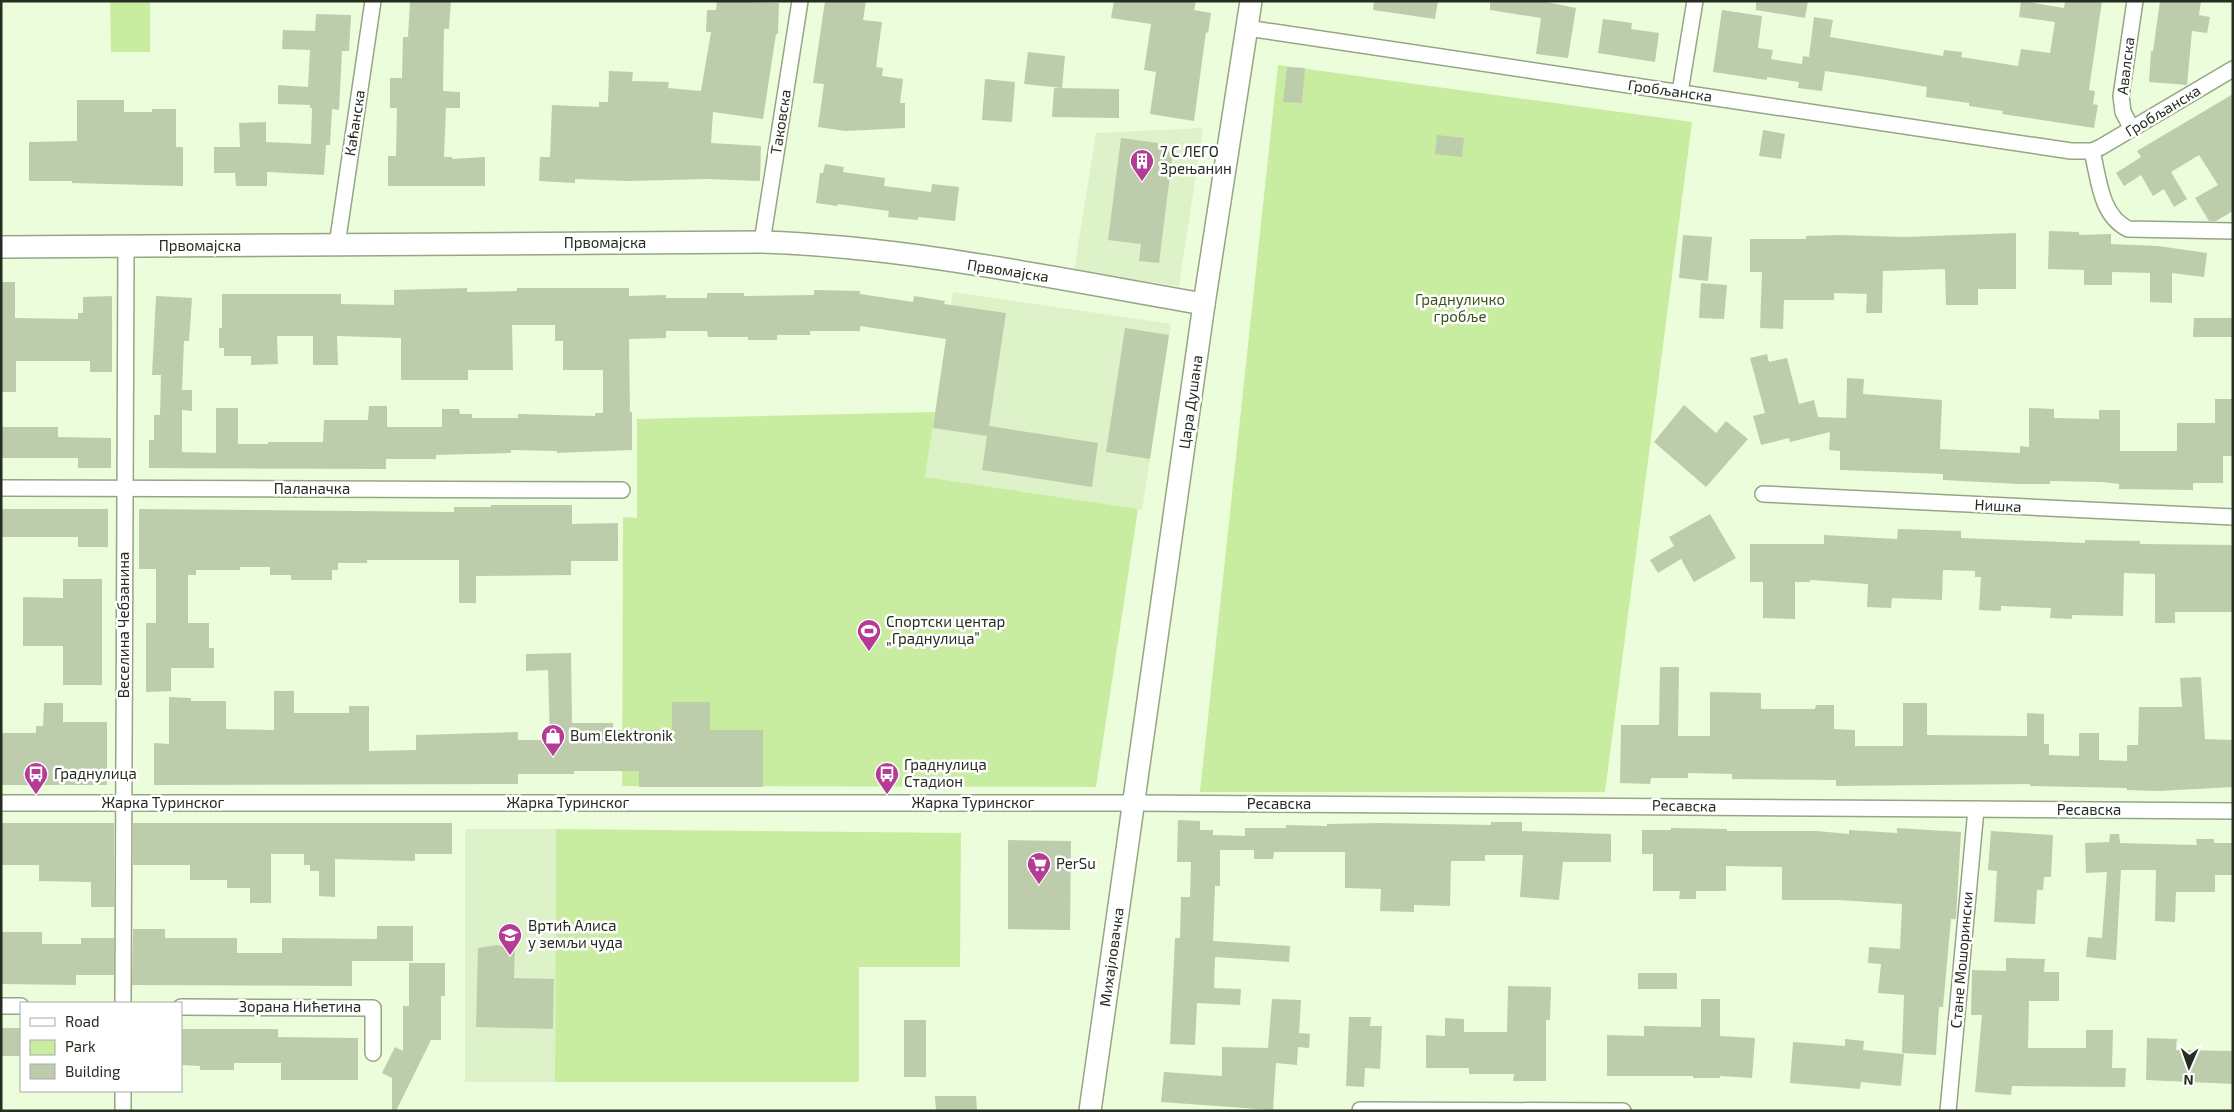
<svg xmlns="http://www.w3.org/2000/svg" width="2234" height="1112" viewBox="0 0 2234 1112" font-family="'Exo 2',sans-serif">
	<rect width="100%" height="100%" fill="#ebfdda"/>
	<g fill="#ddf2c8">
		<polygon points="1203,128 1179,286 1074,271 1096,133"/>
		<polygon points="953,292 1171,324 1142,510 925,477"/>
		<polygon points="465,829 556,829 555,1082 465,1082"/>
	</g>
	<g fill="#c8eda0">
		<polygon points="110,1 150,1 150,52 111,52"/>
		<polygon points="1278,65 1692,122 1605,792 1200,792"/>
		<polygon points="935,412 925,477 1138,509 1096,787 622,786 623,517 637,518 637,419"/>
		<polygon points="556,829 961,833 960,967 859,967 859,1082 555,1082"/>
	</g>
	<g fill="#bdcdac">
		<polygon points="410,1 451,1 449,29 444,29 443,91 460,92 460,108 446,108 444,157 452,157 452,159 485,157 485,186 388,186 388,156 396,156 397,108 390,108 390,78 402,78 403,37 408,37"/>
		<polygon points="717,1 779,3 778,34 776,34 763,119 713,112 711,143 761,146 760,181 709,179 627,181 575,179 575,183 539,181 540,157 550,157 552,105 599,107 599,102 608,102 609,71 633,72 632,81 669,82 668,88 701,91 711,32 706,32 707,10 716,10"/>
		<polygon points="825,1 866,1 863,20 882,22 876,67 883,68 882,76 903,79 900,103 905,103 905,128 845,131 818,127 824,84 813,83"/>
		<polygon points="1114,1 1196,1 1194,10 1211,13 1208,33 1206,32 1194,121 1150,114 1156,72 1144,70 1151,24 1111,18"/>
		<polygon points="1374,1 1438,1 1435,19 1373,10"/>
		<polygon points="1490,1 1542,1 1576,8 1568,58 1536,54 1541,18 1490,10"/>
		<polygon points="1756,1 1808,1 1805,18 1756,10"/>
		<polygon points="2021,1 2064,8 2065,1 2102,1 2089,90 2095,91 2093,104 2098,105 2094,128 2002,114 2003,111 1969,106 1969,103 1926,97 1927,87 1880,79 1825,71 1822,91 1798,88 1799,82 1767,77 1767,80 1713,72 1722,10 1762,16 1758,48 1773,50 1771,59 1802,64 1803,56 1809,57 1814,17 1833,20 1830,37 1943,56 1944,50 1962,52 1961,57 2018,66 2021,49 2050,53 2055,22 2019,17"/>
		<polygon points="2160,1 2201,1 2199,15 2210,17 2207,33 2192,31 2187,85 2149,82 2151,51 2153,51"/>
		<polygon points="316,14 351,15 349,51 342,51 339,110 332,109 330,145 326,145 324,175 267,172 267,186 236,186 235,173 214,173 214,147 240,147 239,123 266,122 266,142 311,144 312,108 310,108 310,105 278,104 278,85 308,87 310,50 282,49 283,30 315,31"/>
		<polygon points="1603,19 1632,23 1631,29 1659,33 1655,62 1598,53"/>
		<polygon points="1028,52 1065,56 1062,88 1024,84"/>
		<polygon points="1287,67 1305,68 1302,103 1283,102"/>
		<polygon points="985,79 1015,82 1012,122 982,120"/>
		<polygon points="1054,88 1119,89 1119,118 1052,117"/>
		<polygon points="2233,94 2233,211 2216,221 2209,221 2195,198 2218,185 2199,155 2171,172 2187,199 2174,207 2164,189 2153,196 2141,175 2124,186 2116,173 2141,157 2137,151"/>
		<polygon points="77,100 124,100 124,112 152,112 152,109 176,109 176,147 183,147 183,186 72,183 72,181 29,181 29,142 77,141"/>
		<polygon points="1763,130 1785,134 1781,159 1759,156"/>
		<polygon points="1437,135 1464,138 1462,157 1435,154"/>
		<polygon points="1121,138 1158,143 1158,149 1173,151 1159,263 1139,261 1141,244 1108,240"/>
		<polygon points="825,164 844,167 843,172 885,178 884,186 931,192 932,184 959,187 955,221 918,217 918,220 888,217 889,211 838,204 837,206 816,203 820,173 823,173"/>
		<polygon points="2049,231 2079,232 2079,235 2111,234 2111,244 2158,246 2207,253 2204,277 2172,273 2172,303 2150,302 2150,273 2112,272 2112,285 2084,285 2084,270 2048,269"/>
		<polygon points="2016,233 2016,289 1978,289 1978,305 1946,305 1945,269 1883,271 1882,313 1866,313 1867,294 1834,293 1834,300 1784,300 1783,329 1760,328 1762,272 1750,272 1750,239 1806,239 1806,236 1840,235 1904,237"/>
		<polygon points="1683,235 1712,237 1708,281 1679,278"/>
		<polygon points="1,282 15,282 15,318 78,319 78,313 83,313 83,297 112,296 112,372 90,372 90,361 16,361 16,392 1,392"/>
		<polygon points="1701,283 1727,285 1724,319 1699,318"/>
		<polygon points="467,288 467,292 517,291 517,288 629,288 629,296 666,295 666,298 707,298 707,293 744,293 744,296 814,295 814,290 860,291 860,294 913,302 914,296 945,301 944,304 1006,313 989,426 1098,443 1092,487 982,470 987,436 933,428 946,339 860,326 860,331 810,331 810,335 777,335 777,340 748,340 748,337 708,337 707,331 666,331 666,338 629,339 630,412 632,412 632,450 557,453 557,451 511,450 511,453 436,455 436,459 386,459 386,469 149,468 149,440 154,440 154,415 160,415 161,375 152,375 156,296 192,298 189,341 184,341 182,390 192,390 192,411 182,410 182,452 216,453 216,408 238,408 238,444 268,444 268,442 323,442 324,420 368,420 369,406 387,406 387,427 442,427 442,409 459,409 460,414 472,414 472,418 518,418 518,414 595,416 595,413 603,413 603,370 563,370 563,341 555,341 555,325 512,325 513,370 468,370 468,380 401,380 401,338 337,336 338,365 313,365 313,336 277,336 278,364 251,365 251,356 224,356 224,348 219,348 219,328 222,328 222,294 341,294 341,304 394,305 394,290"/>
		<polygon points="2194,318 2233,318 2233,337 2193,337"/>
		<polygon points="1125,328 1169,335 1150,459 1106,452"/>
		<polygon points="1767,354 1769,362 1787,358 1799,404 1814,400 1818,417 1846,418 1847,378 1864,379 1863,394 1942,400 1940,449 2020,453 2020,446 2029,447 2029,408 2054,409 2054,418 2099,419 2099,410 2120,410 2120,451 2177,451 2177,423 2215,423 2215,399 2233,399 2233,456 2223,456 2223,483 2193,483 2193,490 2119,489 2119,484 2102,482 2050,481 2050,484 2020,484 1943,480 1943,474 1840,470 1840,451 1829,450 1830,432 1790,442 1789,438 1761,445 1753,416 1765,413 1750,358"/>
		<polygon points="1684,405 1716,433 1726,421 1748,439 1706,487 1654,442"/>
		<polygon points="1,427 58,427 58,437 111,438 111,468 78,468 78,458 1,458"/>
		<polygon points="491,505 572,505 572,524 618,523 618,561 571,561 571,575 476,576 476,603 459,603 459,560 367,560 367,563 338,563 338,570 332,570 332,580 291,580 291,575 270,575 270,567 240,567 240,570 196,570 196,575 188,575 188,623 209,623 209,648 214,648 214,668 171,668 171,691 146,692 146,623 156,623 156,569 139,569 139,509 454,512 454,507 491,507"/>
		<polygon points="1,509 108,509 108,547 78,547 78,537 1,537"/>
		<polygon points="1710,514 1736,558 1694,582 1681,559 1658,573 1650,560 1674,546 1669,537"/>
		<polygon points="1898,529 1961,531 1961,538 2085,543 2085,540 2140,541 2140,544 2233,545 2233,612 2175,612 2175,623 2155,623 2155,574 2124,573 2123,616 2072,615 2072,619 2050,618 2051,608 2001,606 2001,611 1979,610 1981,577 1975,577 1975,571 1943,570 1942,600 1892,598 1891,608 1867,607 1868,584 1810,580 1810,582 1795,582 1795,619 1763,618 1763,582 1750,582 1750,544 1824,544 1824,535 1897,539"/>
		<polygon points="63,579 102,579 102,685 63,685 63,646 23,646 23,597 63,598"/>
		<polygon points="571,653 572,723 613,723 613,730 672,730 672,702 710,702 710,730 763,730 763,787 639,787 639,771 574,771 574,774 518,774 518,784 154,785 154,743 169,744 169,697 191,698 191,701 226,701 226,729 274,730 274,691 294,691 294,713 349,713 349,706 369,706 369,751 416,750 416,735 518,732 518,740 550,740 548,670 526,671 526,654"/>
		<polygon points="1660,667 1679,667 1678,736 1710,736 1710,692 1761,693 1761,709 1815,709 1816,705 1834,705 1834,729 1855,730 1855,746 1903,746 1903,703 1927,703 1927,735 2027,736 2027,713 2044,714 2044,744 2049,744 2049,755 2079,756 2079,733 2099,733 2099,760 2127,761 2127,745 2138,745 2139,707 2182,707 2180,678 2201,677 2205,739 2233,740 2233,787 2158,791 2127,790 2127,788 2030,786 2030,784 1836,786 1836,780 1732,779 1732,774 1688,773 1688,778 1651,778 1650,784 1620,783 1621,725 1659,725"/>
		<polygon points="44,703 63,703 63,722 107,722 107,785 1,785 1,733 36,733 36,726 43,726"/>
		<polygon points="1178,820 1200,821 1200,830 1213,830 1213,835 1245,836 1245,828 1286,828 1286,825 1327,826 1327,824 1381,823 1491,825 1491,822 1522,822 1522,831 1611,834 1611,862 1563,862 1559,900 1520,897 1523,855 1485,855 1485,861 1451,861 1450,906 1414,905 1414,912 1380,911 1381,889 1345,888 1345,852 1274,852 1273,859 1254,859 1254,850 1220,850 1220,886 1215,886 1213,941 1290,946 1289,962 1215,957 1214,988 1241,989 1240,1005 1197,1003 1195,1045 1170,1044 1175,938 1180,938 1181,897 1190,897 1191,862 1177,862"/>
		<polygon points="1,823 114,823 114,907 91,907 91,882 39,881 39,865 1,865"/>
		<polygon points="133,823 452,823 452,854 415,854 415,861 335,859 335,897 319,896 319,871 310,871 310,865 304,865 304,854 271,854 271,903 250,903 250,888 227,888 227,880 190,880 190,865 133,865"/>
		<polygon points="1671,828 1727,829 1727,831 1817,831 1849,834 1849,830 1897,833 1897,828 1961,832 1956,919 1951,919 1943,1007 1939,1007 1936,1055 1902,1053 1904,995 1878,993 1881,964 1868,963 1869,947 1900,949 1902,904 1837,900 1782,900 1782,867 1726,866 1726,891 1696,891 1696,899 1679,899 1680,891 1653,891 1653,854 1642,854 1642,830 1671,830"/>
		<polygon points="1991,831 2053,835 2051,877 2044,877 2043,890 2037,890 2035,924 1994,922 1997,871 1988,870"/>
		<polygon points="2110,834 2119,834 2120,843 2197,845 2196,839 2214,839 2214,843 2233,843 2233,875 2215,875 2215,892 2176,892 2175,922 2155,921 2156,870 2121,870 2116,960 2086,957 2088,937 2102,938 2107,872 2086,873 2085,843 2109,842"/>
		<polygon points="1008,840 1071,841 1070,930 1008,929"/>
		<polygon points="377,926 413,926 413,961 352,961 352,986 132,985 133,929 165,929 165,938 237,938 237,953 282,953 282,938 377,939"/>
		<polygon points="1,932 42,932 42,944 81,944 81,938 114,938 114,975 76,975 76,985 1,984"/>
		<polygon points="497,945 515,949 514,978 554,979 553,1029 476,1027 478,948"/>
		<polygon points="2006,958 2045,959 2044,972 2059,972 2059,1001 2029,1001 2028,1048 2086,1048 2086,1030 2113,1030 2112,1068 2126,1068 2125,1087 2012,1086 2011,1095 1975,1092 1982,1015 1971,1015 1972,970 2006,971"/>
		<polygon points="409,963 445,963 445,996 441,996 441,1040 431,1040 396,1111 392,1111 392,1078 382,1073 395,1047 403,1051 403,1006 409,1006"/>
		<rect x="1638" y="973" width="39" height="16"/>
		<polygon points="1508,986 1551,987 1550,1020 1546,1020 1546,1081 1513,1081 1514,1074 1469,1074 1469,1068 1426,1068 1426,1035 1445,1036 1445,1018 1464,1019 1464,1032 1507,1032"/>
		<polygon points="1272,999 1301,1000 1299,1033 1310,1034 1309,1048 1298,1047 1297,1065 1276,1063 1273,1110 1161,1102 1164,1072 1222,1076 1222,1047 1268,1048"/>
		<polygon points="1701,999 1720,999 1720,1036 1755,1038 1752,1078 1720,1076 1720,1078 1693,1078 1693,1076 1607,1076 1607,1035 1644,1036 1644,1026 1701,1027"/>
		<polygon points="1349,1017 1371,1017 1370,1026 1382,1026 1380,1069 1365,1068 1364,1087 1346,1086"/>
		<rect x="904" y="1020" width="22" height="57"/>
		<rect x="1" y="1028" width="20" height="28"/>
		<polygon points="181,1029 278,1029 278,1037 358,1038 358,1080 281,1080 281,1063 234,1063 234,1070 200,1070 200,1066 181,1065"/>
		<polygon points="2147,1038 2177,1039 2176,1050 2233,1051 2233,1084 2146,1080"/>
		<polygon points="1845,1039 1864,1041 1863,1050 1904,1054 1901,1086 1861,1082 1860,1089 1790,1083 1793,1042 1845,1046"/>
		<polygon points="935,1096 976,1096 977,1111 936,1111"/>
	</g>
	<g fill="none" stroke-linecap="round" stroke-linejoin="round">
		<g stroke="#95a585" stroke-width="18">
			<g id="street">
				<polyline points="1247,28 2071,151 2092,151 2101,147 2233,69"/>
				<polyline points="1680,92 1695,1"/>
				<polyline points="2132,129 2123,112 2121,96 2135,1"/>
				<path d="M2092 151C2099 179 2100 215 2128 229L2233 231"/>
				<polyline points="762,242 800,1"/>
				<polyline points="337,245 373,1"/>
				<polyline points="1,488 622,490"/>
				<polyline points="1763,494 2233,517"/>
				<polyline points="1,803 1135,803 2233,811"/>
				<polyline points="123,1003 126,246"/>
				<polyline points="1,1006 21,1006"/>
				<polyline points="181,1007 373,1008 373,1053"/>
				<polyline points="1360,1110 1623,1111"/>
				<polyline points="123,1111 123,1091"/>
				<polyline points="1948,1111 1976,809"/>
			</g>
		</g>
		<g stroke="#95a585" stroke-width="24">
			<g id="secondary">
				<path d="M1 247 762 242C911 247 1058 279 1204 304"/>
				<polyline points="1090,1111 1204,304 1251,1"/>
			</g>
		</g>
		<use href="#street" stroke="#fff" stroke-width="15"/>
		<use href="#secondary" stroke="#fff" stroke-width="21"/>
	</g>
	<defs>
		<g id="building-pin" transform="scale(1.25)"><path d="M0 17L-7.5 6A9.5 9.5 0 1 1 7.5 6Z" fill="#b33d95" stroke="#fff"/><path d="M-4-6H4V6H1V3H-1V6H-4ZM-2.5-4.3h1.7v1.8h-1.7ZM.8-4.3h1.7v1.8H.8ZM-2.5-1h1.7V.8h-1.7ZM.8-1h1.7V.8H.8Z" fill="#fff"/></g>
		<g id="stadium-pin" transform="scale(1.25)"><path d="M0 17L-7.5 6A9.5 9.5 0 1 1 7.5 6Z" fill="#b33d95" stroke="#fff"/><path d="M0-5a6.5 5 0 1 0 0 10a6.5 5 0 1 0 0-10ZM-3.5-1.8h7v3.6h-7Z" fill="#fff"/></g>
		<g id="shop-pin" transform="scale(1.25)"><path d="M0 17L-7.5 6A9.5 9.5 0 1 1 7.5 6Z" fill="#b33d95" stroke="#fff"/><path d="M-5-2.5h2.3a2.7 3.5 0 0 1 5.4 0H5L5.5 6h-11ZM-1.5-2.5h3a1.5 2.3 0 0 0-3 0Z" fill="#fff"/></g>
		<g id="bus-pin" transform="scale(1.25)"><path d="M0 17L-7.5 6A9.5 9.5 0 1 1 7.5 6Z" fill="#b33d95" stroke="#fff"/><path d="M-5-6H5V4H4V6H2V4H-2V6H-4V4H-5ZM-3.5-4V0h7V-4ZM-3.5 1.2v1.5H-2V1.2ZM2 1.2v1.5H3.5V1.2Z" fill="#fff"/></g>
		<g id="supermarket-pin" transform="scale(1.25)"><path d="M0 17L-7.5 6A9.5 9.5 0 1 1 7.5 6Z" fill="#b33d95" stroke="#fff"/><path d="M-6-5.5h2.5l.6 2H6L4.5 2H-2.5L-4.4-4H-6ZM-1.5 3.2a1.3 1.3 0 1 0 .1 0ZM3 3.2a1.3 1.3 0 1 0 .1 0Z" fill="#fff"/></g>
		<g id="school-pin" transform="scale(1.25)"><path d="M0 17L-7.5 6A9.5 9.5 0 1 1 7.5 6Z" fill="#b33d95" stroke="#fff"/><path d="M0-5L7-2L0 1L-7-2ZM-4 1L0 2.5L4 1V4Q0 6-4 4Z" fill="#fff"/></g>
	</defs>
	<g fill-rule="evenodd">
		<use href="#building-pin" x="1142" y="161"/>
		<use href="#stadium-pin" x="869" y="631"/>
		<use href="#shop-pin" x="553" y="736"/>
		<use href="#bus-pin" x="36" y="774"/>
		<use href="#bus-pin" x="887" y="774"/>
		<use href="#supermarket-pin" x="1039" y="864"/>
		<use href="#school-pin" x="510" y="935"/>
	</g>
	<g text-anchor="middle" stroke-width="5" stroke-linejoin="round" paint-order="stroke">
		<g font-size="15" fill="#262c1f" stroke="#fff">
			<text transform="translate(2126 66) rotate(-83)" y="5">Авалска</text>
			<text transform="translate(1670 91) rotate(8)" y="5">Гробљанска</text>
			<text transform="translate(2163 111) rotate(-31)" y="5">Гробљанска</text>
			<text transform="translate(781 122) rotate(-81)" y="5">Таковска</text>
			<text transform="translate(355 123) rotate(-81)" y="5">Каћанска</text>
			<text x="605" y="248">Првомајска</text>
			<text x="200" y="251">Првомајска</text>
			<text transform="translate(1008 271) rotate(9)" y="5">Првомајска</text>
			<text transform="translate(1191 402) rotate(-82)" y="5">Цара Душана</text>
			<text x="312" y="494">Паланачка</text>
			<text transform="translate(1998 506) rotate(3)" y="5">Нишка</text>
			<text transform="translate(124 625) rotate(-90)" y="5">Веселина Чебзанина</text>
			<text x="163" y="808">Жарка Туринског</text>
			<text x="568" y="808">Жарка Туринског</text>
			<text x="973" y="808">Жарка Туринског</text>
			<text x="1279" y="809">Ресавска</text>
			<text transform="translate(1684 806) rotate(1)" y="5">Ресавска</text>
			<text x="2089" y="815">Ресавска</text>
			<text transform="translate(1112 957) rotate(-82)" y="5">Михајловачка</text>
			<text transform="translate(1962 960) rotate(-85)" y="5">Стане Мошорински</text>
			<text x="300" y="1012">Зорана Нићетина</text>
		</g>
		<g font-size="15" fill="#262c1f" stroke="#fff" text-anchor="start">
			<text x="1160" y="157">7 С ЛЕГО<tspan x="1160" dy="17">Зрењанин</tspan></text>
			<text x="886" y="627">Спортски центар<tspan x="886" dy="17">„Граднулица”</tspan></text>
			<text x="570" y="741">Bum Elektronik</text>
			<text x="904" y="770">Граднулица<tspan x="904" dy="17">Стадион</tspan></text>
			<text x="54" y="779">Граднулица</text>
			<text x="1056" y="869">PerSu</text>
			<text x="528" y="931">Вртић Алиса<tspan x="528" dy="17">у земљи чуда</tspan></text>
		</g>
		<g font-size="15" fill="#3a5317" stroke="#fff">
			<text x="1460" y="305">Граднуличко<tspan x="1460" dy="17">гробље</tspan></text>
		</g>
	</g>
	<rect width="2234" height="1112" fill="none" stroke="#262c1f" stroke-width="5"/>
	<rect x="20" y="1002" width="162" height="90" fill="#ffffff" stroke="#a8aba5"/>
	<rect x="30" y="1018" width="25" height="8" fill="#ffffff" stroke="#a8aba5"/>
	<text x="65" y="1027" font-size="15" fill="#262c1f">Road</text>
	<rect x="30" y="1040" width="25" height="15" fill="#c8eda0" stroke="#a8aba5"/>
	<text x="65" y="1052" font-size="15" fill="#262c1f">Park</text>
	<rect x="30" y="1064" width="25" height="15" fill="#bdcdac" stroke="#a8aba5"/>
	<text x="65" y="1077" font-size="15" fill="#262c1f">Building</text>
	<g transform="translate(2189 1067) rotate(182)" stroke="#ffffff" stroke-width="4" paint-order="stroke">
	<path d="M0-4L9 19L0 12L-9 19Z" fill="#262c1f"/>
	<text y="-8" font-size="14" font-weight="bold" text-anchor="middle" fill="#262c1f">N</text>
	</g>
</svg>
